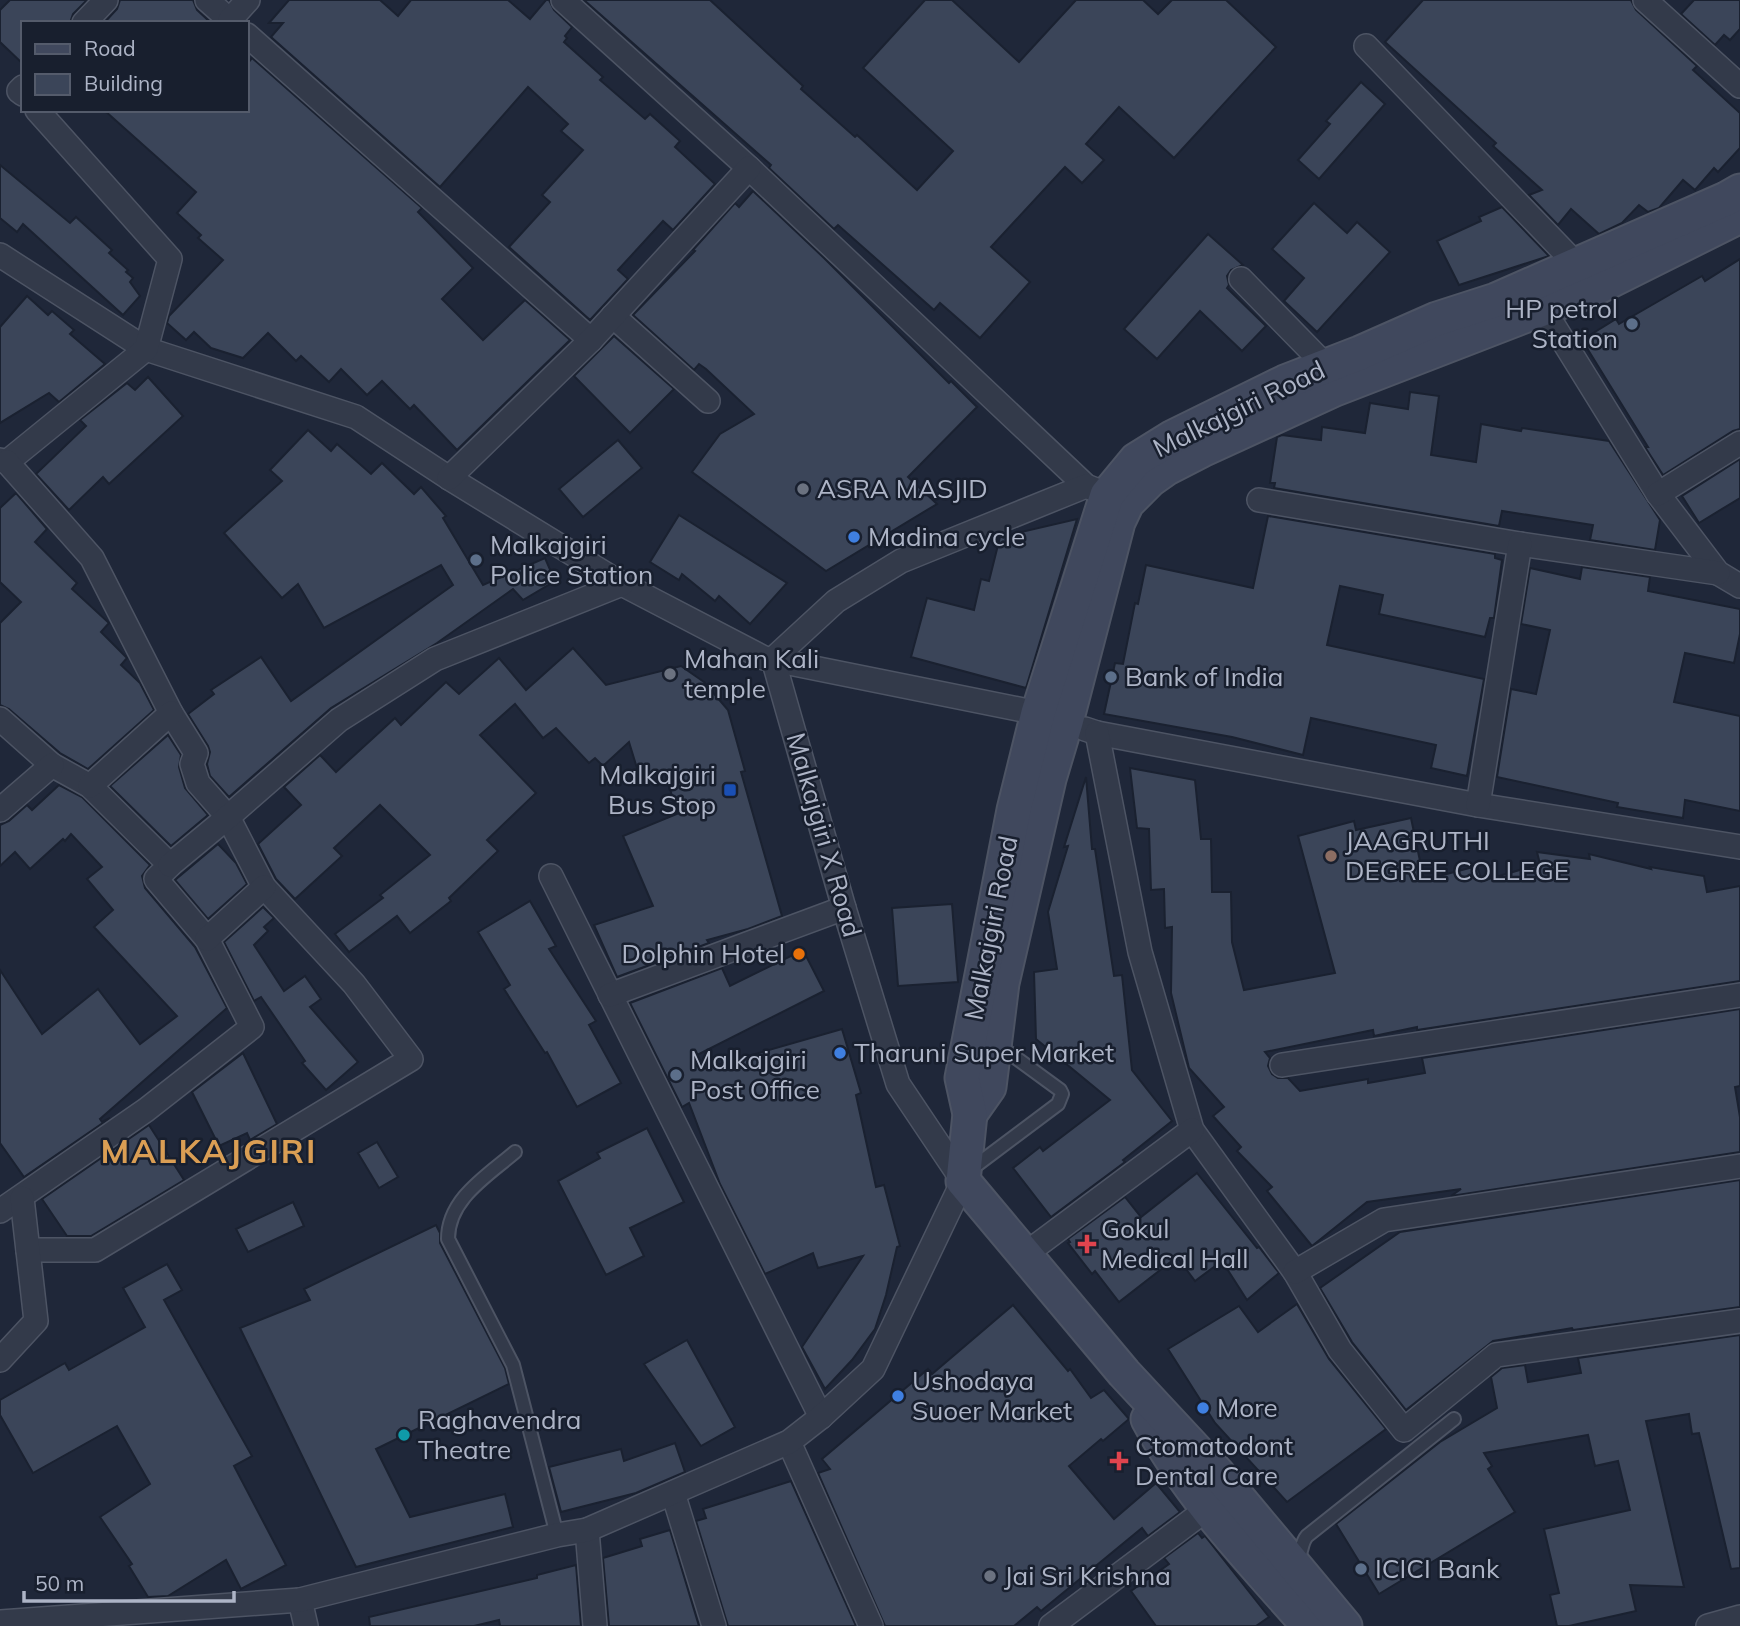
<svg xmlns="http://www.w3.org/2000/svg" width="1740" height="1626" viewBox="0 0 1740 1626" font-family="Mulish,sans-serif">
	<rect width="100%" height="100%" fill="#1f2739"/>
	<g fill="#3b4559" stroke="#1a2130" stroke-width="2">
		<polygon points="10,0 87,0 73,14 70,23 23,23 23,64 0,42 0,10"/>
		<polygon points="120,0 193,0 197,10 211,23 104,23 117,9"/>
		<polygon points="289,0 380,0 398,16 411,0 508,0 530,19 546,0 549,0 554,10 572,27 565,36 567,38 564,42 603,77 600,80 645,119 650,114 680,141 675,147 715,184 673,230 663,221 618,270 628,279 590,320 509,247 550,202 542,195 583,150 561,131 568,124 528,87 440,187 271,37 283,23 269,23"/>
		<polygon points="584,0 710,0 803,86 801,89 855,137 857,135 917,190 953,151 863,68 925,0 952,0 1019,62 1076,0 1143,0 1158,14 1172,0 1226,0 1276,47 1174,158 1119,107 1086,144 1104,160 1082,183 1065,167 991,247 1030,282 980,338 940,303 934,310 838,225 834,229 769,168 771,165"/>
		<polygon points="1423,0 1631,0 1636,10 1697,66 1693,70 1740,113 1740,148 1718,172 1714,168 1695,190 1683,180 1659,208 1648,212 1639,205 1622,223 1599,234 1571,209 1558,225 1529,195 1542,190 1493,146 1496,143 1385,42"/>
		<polygon points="1694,0 1740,0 1740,29 1730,40 1724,35 1715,45 1681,14"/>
		<polygon points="252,58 422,208 418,212 473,268 442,299 483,340 525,300 570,340 457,450 414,405 410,409 382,381 367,395 341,369 329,382 301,356 296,361 268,333 243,358 211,348 194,332 186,340 167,323 169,316 223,260 198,238 201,235 177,213 196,192 104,110 247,110 247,64"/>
		<polygon points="1361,82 1385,104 1319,179 1298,160 1330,124 1326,121"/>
		<polygon points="0,165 70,223 76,217 112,250 109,253 128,270 126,272 133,278 130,282 140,296 123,315 23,224 17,232 0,218"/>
		<polygon points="753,191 824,258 949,383 951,381 977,407 908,477 937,504 826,571 692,472 720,434 754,414 706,369 699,364 694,370 633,315 695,251 693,250 735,203 739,207"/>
		<polygon points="1314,203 1347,233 1357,222 1390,252 1317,332 1284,301 1304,278 1272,249"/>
		<polygon points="1502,207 1549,256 1459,285 1437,241 1481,221 1479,217"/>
		<polygon points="1208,234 1243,265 1231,270 1227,276 1229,285 1227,288 1266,326 1242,351 1200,311 1157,359 1124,329"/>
		<polygon points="1740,259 1740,429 1733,431 1663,475 1645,447 1648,447 1582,340 1616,319 1619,324 1702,276 1705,281"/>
		<polygon points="27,296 48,315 52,311 74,330 70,334 105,364 59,402 49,393 0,423 0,327"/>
		<polygon points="614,336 674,389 630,433 574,376"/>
		<polygon points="148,377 183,416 109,484 103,477 69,510 36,474 86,426 80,420 127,383 135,390"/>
		<polygon points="1410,392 1439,396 1431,455 1476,462 1481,424 1521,431 1522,428 1609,441 1660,520 1655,550 1590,540 1593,525 1502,511 1499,526 1274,488 1275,483 1270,483 1277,437 1282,435 1321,440 1322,427 1365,433 1370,403 1408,409"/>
		<polygon points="308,430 331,451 337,444 371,474 382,463 414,494 421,487 446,516 443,518 483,585 545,558 555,581 523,600 513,589 437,643 331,708 229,797 210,776 207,764 210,752 208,746 188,714 214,694 211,690 261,657 291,701 453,585 441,565 324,628 298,584 282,598 224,533 282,481 270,470"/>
		<polygon points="618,440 642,468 583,517 559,489"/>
		<polygon points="1740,459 1740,498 1699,523 1682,496"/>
		<polygon points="16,493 47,529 35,542 77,583 72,589 109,623 101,632 127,658 121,665 140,683 154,710 88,769 60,753 9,709 0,705 0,623 21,602 0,582 0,508"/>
		<polygon points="679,515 787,583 750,624 719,596 715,601 682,574 679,580 650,562"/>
		<polygon points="1268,516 1495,554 1495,558 1502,560 1494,618 1490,618 1485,637 1379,614 1383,595 1340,586 1327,645 1484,679 1467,776 1431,768 1436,745 1311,718 1303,755 1232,737 1104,714 1115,663 1123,664 1135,603 1138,604 1146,565 1253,588"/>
		<polygon points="1077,519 1026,688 911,657 927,598 974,610 981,579 989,581 1000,537"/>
		<polygon points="1582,567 1650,577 1648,591 1740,609 1740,634 1734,663 1685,653 1674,702 1740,716 1740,811 1685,800 1683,818 1617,807 1618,803 1497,777 1511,689 1536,694 1550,630 1521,624 1530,568 1580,579"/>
		<polygon points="573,648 606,685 681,666 704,682 728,710 745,771 741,772 782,916 748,929 707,940 709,943 617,977 594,925 653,906 623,836 677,814 665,771 640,778 629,742 603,766 595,758 589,763 556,728 543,738 515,704 480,735 536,793 487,840 498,851 449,898 451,901 410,933 397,916 349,952 335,934 383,898 380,895 430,855 380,805 334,848 342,856 295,899 276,879 258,844 301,805 284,787 320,755 336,772 395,718 401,725 446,682 459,694 499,658 526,690"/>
		<polygon points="168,735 181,755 179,767 185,788 208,815 171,846 110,786"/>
		<polygon points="1130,768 1195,780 1201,839 1211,839 1212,892 1231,892 1232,942 1244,990 1335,973 1298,836 1354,821 1356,830 1411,818 1424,880 1477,866 1482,881 1540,864 1537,852 1590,859 1589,854 1651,869 1650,867 1704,876 1707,892 1740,886 1740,981 1417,1030 1417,1027 1374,1036 1373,1030 1265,1052 1270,1058 1268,1066 1272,1074 1278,1078 1288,1078 1300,1091 1368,1079 1368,1083 1425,1073 1422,1058 1740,1009 1740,1086 1735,1087 1740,1117 1740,1152 1451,1196 1461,1189 1367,1202 1312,1246 1267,1191 1272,1187 1237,1151 1241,1147 1213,1116 1224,1107 1189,1068 1171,993 1172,927 1165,928 1164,889 1151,890 1149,829 1137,828"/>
		<polygon points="1086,777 1092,849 1095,849 1114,976 1122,975 1132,1070 1172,1121 1123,1160 1125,1162 1051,1217 1013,1168 1040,1147 1043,1151 1110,1100 1036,1039 1034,972 1057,969 1048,912 1068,846 1064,847"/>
		<polygon points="59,785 82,797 150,865 142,876 145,888 195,947 227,1008 100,1119 102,1122 110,1118 24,1177 0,1143 0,970 42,1034 98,989 140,1044 177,1016 94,927 113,910 87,879 102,867 71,834 65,841 63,839 30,869 15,852 0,866 0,825 9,821 27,805 32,810"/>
		<polygon points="218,844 236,863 247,884 208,919 175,880"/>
		<polygon points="530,901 556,946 549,949 596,1021 589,1025 621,1083 577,1107 547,1052 545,1053 504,989 510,985 478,932"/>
		<polygon points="952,904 958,982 898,986 892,908"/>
		<polygon points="263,907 274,918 264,927 268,931 254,945 284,991 305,976 321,999 310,1007 358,1062 326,1090 302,1063 305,1061 261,997 254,1001 224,942"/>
		<polygon points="803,950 824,991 697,1055 703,1069 842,1029 861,1093 856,1095 876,1187 884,1185 900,1246 897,1247 886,1295 875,1329 852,1360 825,1389 802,1347 863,1256 818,1268 813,1253 765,1274 720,1184 689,1103 682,1107 630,1003 722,968 730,986"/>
		<polygon points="243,1053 277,1124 250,1140 247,1133 219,1146 192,1092"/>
		<polygon points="149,1125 184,1180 91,1236 67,1236 42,1199"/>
		<polygon points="647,1128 684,1202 630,1228 644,1256 606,1275 558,1181 600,1158 597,1153"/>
		<polygon points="377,1142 398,1177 379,1188 358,1153"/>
		<polygon points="1197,1173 1257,1248 1259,1247 1279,1273 1247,1300 1222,1261 1195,1281 1177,1257 1119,1302 1095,1271 1092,1274 1068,1243 1070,1242 1068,1239 1125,1197 1141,1217"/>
		<polygon points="1740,1180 1740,1307 1573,1330 1572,1328 1493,1341 1406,1410 1352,1342 1320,1288 1400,1232"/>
		<polygon points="293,1202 304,1226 248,1252 236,1229"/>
		<polygon points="436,1225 440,1233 440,1243 505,1368 509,1384 376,1449 410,1517 505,1494 513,1527 356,1567 240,1328 310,1300 304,1289"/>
		<polygon points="167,1264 182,1290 164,1300 252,1456 234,1466 286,1565 241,1589 226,1560 168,1596 148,1597 129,1566 132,1564 100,1517 150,1484 117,1426 33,1473 0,1415 0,1400 65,1363 69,1370 145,1327 123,1288"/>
		<polygon points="1297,1304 1329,1359 1386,1429 1287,1502 1215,1423 1168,1349 1239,1306 1258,1332"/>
		<polygon points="1013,1305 1068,1371 1070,1369 1091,1398 1104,1390 1129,1419 1103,1441 1101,1439 1069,1466 1114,1519 1156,1483 1180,1512 1148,1536 1142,1528 1041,1611 1037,1607 1014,1626 885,1626 818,1473 830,1469 822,1459 928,1369 932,1374"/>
		<polygon points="1740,1335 1740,1568 1731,1569 1699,1433 1692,1434 1689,1414 1646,1421 1684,1587 1630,1585 1636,1611 1569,1626 1557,1626 1550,1595 1559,1593 1544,1529 1630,1510 1618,1461 1595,1466 1588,1435 1484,1453 1492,1466 1488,1469 1515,1512 1379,1594 1336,1524 1440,1442 1497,1408 1491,1377 1502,1368 1525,1365 1528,1382 1581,1373 1578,1358"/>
		<polygon points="687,1340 735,1427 701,1446 644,1364"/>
		<polygon points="675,1443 685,1472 636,1493 561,1512 549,1467 621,1449 624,1461"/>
		<polygon points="791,1481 856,1626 728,1626 696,1521 706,1518 703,1509"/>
		<polygon points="670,1530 699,1626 609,1626 603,1558 642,1546 640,1539"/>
		<polygon points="1198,1533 1202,1538 1205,1536 1269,1617 1256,1626 1156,1626 1131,1591 1169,1564 1164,1558"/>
		<polygon points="576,1565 581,1626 500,1626 499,1620 474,1626 370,1626 369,1617 537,1578 537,1575"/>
	</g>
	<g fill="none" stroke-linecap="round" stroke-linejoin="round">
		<g stroke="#4d5464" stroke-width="16">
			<g id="service">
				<path d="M515 1152C487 1176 448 1199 448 1239L513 1365 557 1535"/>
				<polyline points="970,1170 1058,1104 1062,1094 1060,1090 997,1044"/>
				<path d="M1296 1561C1303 1554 1300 1544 1307 1536L1454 1419"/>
			</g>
		</g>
		<g stroke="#4d5464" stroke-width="26">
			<g id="minor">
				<polyline points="207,0 233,23"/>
				<polyline points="563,0 749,168 1086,486 1096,490"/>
				<polyline points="1645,0 1740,86"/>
				<polyline points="230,20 248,0"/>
				<polyline points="84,23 106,0"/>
				<polyline points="247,35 591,340"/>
				<polyline points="1366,46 1576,264"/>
				<polyline points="23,87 19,91 23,94"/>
				<polyline points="0,255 146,349 356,417 449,478 622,584 764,658 1038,713"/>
				<polyline points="1241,279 1326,366"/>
				<polyline points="1544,310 1658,494 1718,573 1740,586"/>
				<polyline points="613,316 708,401"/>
				<polyline points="0,460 7,462 146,349 170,259 37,110"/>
				<polyline points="7,462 92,558 171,713 196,753 192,764 198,783 228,817 264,887 354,984 411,1059 95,1250 28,1250"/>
				<polyline points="449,478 591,340 749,168"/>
				<polyline points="1658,494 1740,443"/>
				<polyline points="1259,500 1520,544 1718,573"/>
				<polyline points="0,719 52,765 90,786 170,865 156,879 207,939 252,1027 146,1110 0,1211"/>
				<polyline points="1085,729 1097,733 1478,805 1740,847"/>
				<polyline points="1097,733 1140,952 1192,1130 1295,1272 1340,1350 1404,1430 1496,1355 1740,1321"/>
				<polyline points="90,786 171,713"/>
				<polyline points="1478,805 1520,544"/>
				<polyline points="0,810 52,765"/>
				<polyline points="170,865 228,817 339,720 435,659 622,584"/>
				<polyline points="551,876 821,1417"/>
				<polyline points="207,939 264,887"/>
				<polyline points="610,995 844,908"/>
				<polyline points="1282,1065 1740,995"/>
				<polyline points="1024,1255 1192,1130"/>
				<polyline points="1295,1272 1384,1220 1740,1166"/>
				<polyline points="0,1360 36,1321 22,1198"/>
				<polyline points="789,1442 871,1626"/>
				<polyline points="673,1493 714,1626"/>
				<polyline points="587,1530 595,1626"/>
				<polyline points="300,1600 306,1626"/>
				<polyline points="0,1622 300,1600 557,1535 587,1530 789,1442 821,1417 873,1369 963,1181 898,1084 844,908 773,659 836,601 901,561 1086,486"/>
				<polyline points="1051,1626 1207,1509"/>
				<polyline points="1708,1626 1740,1617"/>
			</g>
		</g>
		<g stroke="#4d5464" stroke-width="37">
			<g id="secondary">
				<polyline points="970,1114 989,1087 1002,983 1049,779 1066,722 1118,522 1127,503 1150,480 1167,468 1202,450 1335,389 1594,289 1740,216"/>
				<path d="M1148 1419C1189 1496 1251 1560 1309 1626"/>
				<polyline points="1345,1626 1218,1474 1124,1373 963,1181 970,1114 962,1078 1014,810 1038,713 1107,495 1136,460 1173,437 1285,382 1360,353 1437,319 1496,300 1726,199 1740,191"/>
			</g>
		</g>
		<use href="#service" stroke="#333a4a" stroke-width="12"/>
		<use href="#minor" stroke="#333a4a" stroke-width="23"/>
		<use href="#secondary" stroke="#40485d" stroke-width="33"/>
	</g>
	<g fill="#5c6f8a" stroke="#181f2e" stroke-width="2.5">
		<circle cx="1632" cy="324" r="7"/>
		<circle cx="476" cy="560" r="7"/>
		<circle cx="1111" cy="677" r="7"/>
		<circle cx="676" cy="1075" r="7"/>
		<circle cx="1361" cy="1569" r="7"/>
	</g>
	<g fill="#6b7280" stroke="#181f2e" stroke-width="2.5">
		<circle cx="803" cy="489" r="7"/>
		<circle cx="670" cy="674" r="7"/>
		<circle cx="990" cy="1576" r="7"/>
	</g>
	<g fill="#3f7fe0" stroke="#181f2e" stroke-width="2.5">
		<circle cx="854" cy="537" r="7"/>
		<circle cx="840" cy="1053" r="7"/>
		<circle cx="898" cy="1396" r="7"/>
		<circle cx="1203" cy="1408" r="7"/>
	</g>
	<rect fill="#1a4fb4" stroke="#181f2e" stroke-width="2.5" x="723" y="783" width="14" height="14" rx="3.5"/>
	<circle fill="#8d6e63" stroke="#181f2e" stroke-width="2.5" cx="1331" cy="856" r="7"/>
	<circle fill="#e8710a" stroke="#181f2e" stroke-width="2.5" cx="799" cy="954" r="7"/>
	<g fill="#e0444e" stroke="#181f2e" stroke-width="2.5">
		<path d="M1083.5 1233.5h7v7h7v7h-7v7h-7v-7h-7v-7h7z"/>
		<path d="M1115.5 1450.5h7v7h7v7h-7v7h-7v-7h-7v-7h7z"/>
	</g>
	<circle fill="#0f9aa8" stroke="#181f2e" stroke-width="2.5" cx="404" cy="1435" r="7"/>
	<g text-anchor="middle" stroke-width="5" stroke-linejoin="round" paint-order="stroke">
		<g font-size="26" fill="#adb4c6" stroke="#181f2e" text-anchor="start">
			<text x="1618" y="318" text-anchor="end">HP petrol<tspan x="1618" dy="30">Station</tspan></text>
			<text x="817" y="498">ASRA MASJID</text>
			<text x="868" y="546">Madina cycle</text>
			<text x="490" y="554">Malkajgiri<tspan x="490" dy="30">Police Station</tspan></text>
			<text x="684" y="668">Mahan Kali<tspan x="684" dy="30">temple</tspan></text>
			<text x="1125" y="686">Bank of India</text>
			<text x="716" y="784" text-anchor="end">Malkajgiri<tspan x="716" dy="30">Bus Stop</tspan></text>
			<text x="1345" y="850">JAAGRUTHI<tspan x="1345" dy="30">DEGREE COLLEGE</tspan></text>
			<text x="785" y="963" text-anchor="end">Dolphin Hotel</text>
			<text x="854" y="1062">Tharuni Super Market</text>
			<text x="690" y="1069">Malkajgiri<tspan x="690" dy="30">Post Office</tspan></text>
			<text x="1101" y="1238">Gokul<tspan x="1101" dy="30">Medical Hall</tspan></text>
			<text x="912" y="1390">Ushodaya<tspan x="912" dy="30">Suoer Market</tspan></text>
			<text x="1217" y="1417">More</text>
			<text x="418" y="1429">Raghavendra<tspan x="418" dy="30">Theatre</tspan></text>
			<text x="1135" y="1455">Ctomatodont<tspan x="1135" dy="30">Dental Care</tspan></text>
			<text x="1375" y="1578">ICICI Bank</text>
			<text x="1004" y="1585">Jai Sri Krishna</text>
		</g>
		<g font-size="26" fill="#adb4c6" stroke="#181f2e">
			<text transform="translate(1239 409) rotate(-26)" y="9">Malkajgiri Road</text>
			<text transform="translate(824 835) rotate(74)" y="9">Malkajgiri X Road</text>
			<text transform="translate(991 928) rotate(-79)" y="9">Malkajgiri Road</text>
		</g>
		<g font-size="33" font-weight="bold" letter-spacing="2" fill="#da9e54" stroke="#181f2e">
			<text x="209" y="1163">MALKAJGIRI</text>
		</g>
	</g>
	<rect x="21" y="21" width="228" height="91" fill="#181f2e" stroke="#545b6b" stroke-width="2"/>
	<rect x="35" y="44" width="35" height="10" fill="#40485d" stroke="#545b6b" stroke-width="2"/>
	<text x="84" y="56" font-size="21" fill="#adb4c6">Road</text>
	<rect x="35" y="74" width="35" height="21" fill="#3b4559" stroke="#545b6b" stroke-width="2"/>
	<text x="84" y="91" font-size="21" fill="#adb4c6">Building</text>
	<path d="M24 1591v10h210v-10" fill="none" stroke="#adb4c6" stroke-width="3.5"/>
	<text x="35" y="1591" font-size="21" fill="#adb4c6" stroke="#181f2e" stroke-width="5" paint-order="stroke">50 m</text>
</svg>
